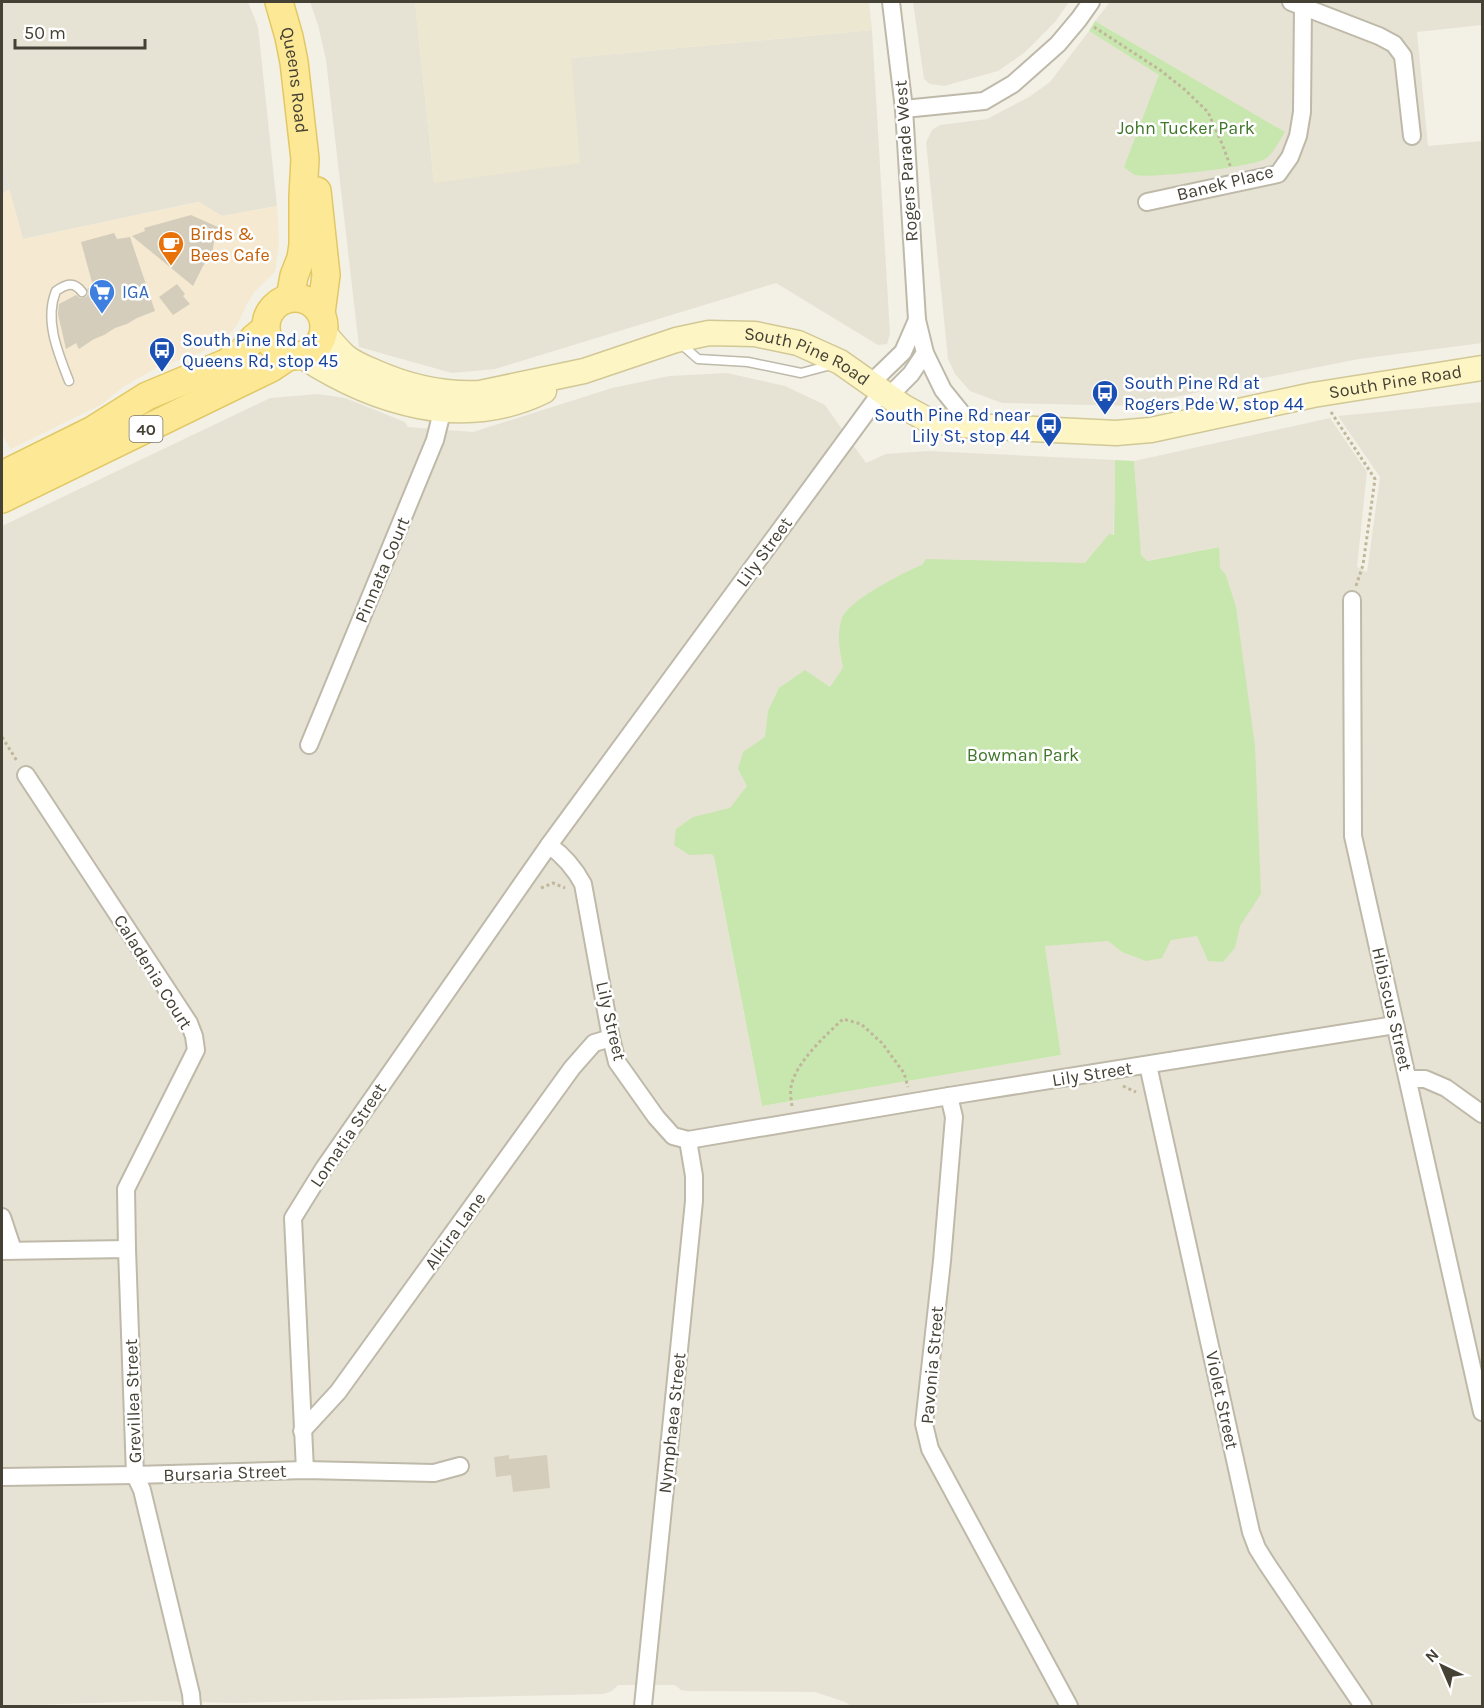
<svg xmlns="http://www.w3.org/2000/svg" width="1484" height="1708" viewBox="0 0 1484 1708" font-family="Karla,sans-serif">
	<rect width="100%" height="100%" fill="#f3f0e6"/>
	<g fill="#e7e3d4">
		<polygon points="2,2 248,2 258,27 277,206 222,216 198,202 23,239 9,189 2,151"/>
		<polygon points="310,2 415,2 434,183 571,58 872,30 890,334 887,344 878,345 776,283 495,369 452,373 359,347 326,60 318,25"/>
		<polygon points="913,2 1069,2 1055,22 1024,53 998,71 944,86 930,84 924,79"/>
		<polygon points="1110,2 1482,2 1482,25 1417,32 1428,146 1482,141 1482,343 1359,359 1278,375 1134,406 1002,403 970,391 955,374 948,359 926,142 932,130 940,125 987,119 1029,97 1050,82 1089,31 1159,74 1135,175 1161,175 1244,165 1284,132 1095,21"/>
		<polygon points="727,373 785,386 825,405 866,463 886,454 928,451 1115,460 1113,563 711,844 762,1106 1061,1055 1045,946 1218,547 1141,562 1134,461 1330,418 1367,472 1357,567 1367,572 1380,477 1338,416 1482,402 1482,1706 851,1706 845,1702 815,1692 687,1691 681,1690 675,1685 618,1685 612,1691 603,1694 236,1703 153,1701 2,1706 2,526 270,398 318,394 345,398 405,422 408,427 473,432 612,388 669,376"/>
	</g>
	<polygon fill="#f5e9d1" points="9,189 23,239 199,202 222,216 277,206 279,242 275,272 256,290 246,305 238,324 225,339 200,353 158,367 123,387 102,404 11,449 2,435 2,194"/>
	<polygon fill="#e5e1db" points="2,151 9,189 2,194"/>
	<polygon fill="#ece7d0" points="415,2 869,2 872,30 571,58 580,163 434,183"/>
	<g fill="#c8e7af">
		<path d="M1095 21 1285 132C1279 141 1274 153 1265 159 1253 167 1149 179 1135 175 1132 174 1127 169 1124 167L1159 75 1089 31Z"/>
		<path d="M1115 460 1134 461 1141 555 1147 561 1219 547 1220 568 1226 575 1236 607 1255 746 1261 894 1240 926 1235 948 1223 962 1208 961 1197 936 1171 940 1162 958 1146 961 1122 952 1108 941 1045 946 1061 1055 762 1106 714 858 712 854 689 855 674 845 676 829 693 817 730 808 747 786 738 769 743 752 765 737 768 711 779 688 805 670 830 687 843 668C840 652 836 635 842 618 848 601 904 572 922 565L926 559 1085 563 1109 534 1114 535Z"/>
	</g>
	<g fill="#d4cdbb">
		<polygon points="191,215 220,228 214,242 212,255 203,266 193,286 132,236 145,231 144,228"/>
		<polygon points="114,233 117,239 130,237 155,311 137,318 127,324 115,328 104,335 94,339 79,349 76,343 66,349 58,314 59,304 76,295 80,298 86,297 88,294 87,289 93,286 81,242"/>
		<polygon points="177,284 185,294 183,296 190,304 173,315 159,297"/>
		<polygon points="509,1455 509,1459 547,1455 550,1488 513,1492 511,1475 496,1477 494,1457"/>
	</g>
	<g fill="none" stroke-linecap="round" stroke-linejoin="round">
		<g stroke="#beb9a9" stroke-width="11">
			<g id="lane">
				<polyline points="681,344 698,359 748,362 801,373 831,365"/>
				<path d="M69 381C58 353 44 320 56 291 66 284 74 281 82 292"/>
			</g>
		</g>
		<g stroke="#beb9a9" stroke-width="20">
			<g id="street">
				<polyline points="1291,2 1379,36 1394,44 1403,56 1412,136"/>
				<polyline points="904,109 984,101 1013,84 1058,44 1079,19 1091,2"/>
				<polyline points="1147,202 1278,174 1290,157 1298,136 1302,112 1303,7"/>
				<polyline points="925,353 943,390 972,426"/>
				<polyline points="870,384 903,352 917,320"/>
				<path d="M882 391 549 845C564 856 574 867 583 884L611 1038 617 1062 656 1117 673 1136 688 1140 949 1096 1395 1025"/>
				<polyline points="889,396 911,374 925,353 917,320 904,109 891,2"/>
				<polyline points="1352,600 1353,836 1482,1412"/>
				<polyline points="309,745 435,440 445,400"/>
				<polyline points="26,775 189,1023 194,1036 196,1050 126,1189 127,1249"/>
				<polyline points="1148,1065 1251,1532 1257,1548 1267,1564 1363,1706"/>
				<polyline points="1408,1079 1425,1079 1446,1088 1482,1114"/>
				<polyline points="949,1096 954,1117 942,1261 924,1424 930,1449 1069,1706"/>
				<polyline points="2,1217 13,1250"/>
				<polyline points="2,1251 127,1249 135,1475 142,1490 191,1694 192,1706"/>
				<polyline points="302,1431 338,1392 572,1068 594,1043 611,1038"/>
				<polyline points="305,1470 293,1218 324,1168 549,845"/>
				<polyline points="2,1477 135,1475 305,1470 434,1473 460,1466"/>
				<polyline points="643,1706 694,1201 694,1176 688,1140"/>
			</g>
		</g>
		<g stroke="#d2c896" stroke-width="27">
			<g id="secondary">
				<path id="s1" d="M324 333C331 341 338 350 346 357 355 364 365 368 375 372 409 387 442 395 480 393L584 371 676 340 709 333 755 334 798 343 840 362 904 407 928 420 972 426 1116 433 1151 430 1313 395 1482 368"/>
				<path d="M302 356C374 403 463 431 544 391"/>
			</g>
		</g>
		<g stroke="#e2c865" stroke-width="30">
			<g id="primary">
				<path id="s2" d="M279 2 289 37 294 62 305 159 303 196V245L301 258 294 276 290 298"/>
				<polyline points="317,191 326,275 321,313"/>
				<circle cx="295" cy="327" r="29"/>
				<polyline points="2,475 93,430 147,396 226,363 241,353 254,338 265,329"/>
				<polyline points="2,499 271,368 289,356"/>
			</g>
		</g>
		<g stroke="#c0b69a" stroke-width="3" stroke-dasharray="3 3" stroke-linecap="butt">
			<polyline points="1094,27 1160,70 1184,89 1208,112 1223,146 1231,168"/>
			<polyline points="1331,412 1375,479 1363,565 1356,586"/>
			<polyline points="2,737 17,761"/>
			<polyline points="541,888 553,883 565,888"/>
			<polyline points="1123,1086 1136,1092"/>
			<path d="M792 1106C791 1100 790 1093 791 1087 795 1063 826 1035 843 1019L861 1024 882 1043 904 1073 908 1087"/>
		</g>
		<use href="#lane" stroke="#fff" stroke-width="8"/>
		<use href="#street" stroke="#fff" stroke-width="16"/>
		<use href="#secondary" stroke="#fef5c5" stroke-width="24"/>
		<use href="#primary" stroke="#fde995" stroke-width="27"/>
	</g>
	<defs>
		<g id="cafe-pin" transform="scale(1.35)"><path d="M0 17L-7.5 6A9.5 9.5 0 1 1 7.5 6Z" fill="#e8710a" stroke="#fff"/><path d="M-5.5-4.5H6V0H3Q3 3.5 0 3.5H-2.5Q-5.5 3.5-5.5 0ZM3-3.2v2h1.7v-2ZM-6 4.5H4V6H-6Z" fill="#fff"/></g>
		<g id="supermarket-pin" transform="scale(1.35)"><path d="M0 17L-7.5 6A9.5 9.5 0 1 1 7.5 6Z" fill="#3f7fe0" stroke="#fff"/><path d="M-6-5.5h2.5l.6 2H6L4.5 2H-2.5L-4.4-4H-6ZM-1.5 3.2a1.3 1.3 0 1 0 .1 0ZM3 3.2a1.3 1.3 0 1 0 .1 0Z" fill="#fff"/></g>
		<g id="bus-pin" transform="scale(1.35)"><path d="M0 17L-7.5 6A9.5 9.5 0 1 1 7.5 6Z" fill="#1a4fb4" stroke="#fff"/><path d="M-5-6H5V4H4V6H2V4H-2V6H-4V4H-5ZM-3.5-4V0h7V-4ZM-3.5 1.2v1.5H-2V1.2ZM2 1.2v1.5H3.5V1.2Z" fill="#fff"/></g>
	</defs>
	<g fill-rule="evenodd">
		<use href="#cafe-pin" x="171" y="244"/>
		<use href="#supermarket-pin" x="102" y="292"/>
		<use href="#bus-pin" x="162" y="350"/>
		<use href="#bus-pin" x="1105" y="393"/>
		<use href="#bus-pin" x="1049" y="425"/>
	</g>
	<g text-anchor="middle" stroke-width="5" stroke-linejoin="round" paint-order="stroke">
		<rect fill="#fff" stroke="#7d7a72" stroke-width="1.5" x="129.5" y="416" width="33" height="26" rx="4.5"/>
		<g font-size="16" font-weight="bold" fill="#454135">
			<text x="146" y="435">40</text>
		</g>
		<g font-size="18" fill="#454135" stroke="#fff">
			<text dy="6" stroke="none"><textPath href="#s2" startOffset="80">Queens Road</textPath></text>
			<text transform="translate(906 161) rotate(-94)" y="6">Rogers Parade West</text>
			<text transform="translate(1225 183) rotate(-14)" y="6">Banek Place</text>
			<text dy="6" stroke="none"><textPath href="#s1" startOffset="513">South Pine Road</textPath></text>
			<text dy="6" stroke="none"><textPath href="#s1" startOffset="1125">South Pine Road</textPath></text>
			<text transform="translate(764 552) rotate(-54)" y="6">Lily Street</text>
			<text transform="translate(382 570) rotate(-67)" y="6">Pinnata Court</text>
			<text transform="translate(153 972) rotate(58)" y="6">Caladenia Court</text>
			<text transform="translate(1392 1009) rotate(77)" y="6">Hibiscus Street</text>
			<text transform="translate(611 1021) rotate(77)" y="6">Lily Street</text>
			<text transform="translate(1092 1074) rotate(-9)" y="6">Lily Street</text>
			<text transform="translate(348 1135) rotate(-56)" y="6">Lomatia Street</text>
			<text transform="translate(455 1231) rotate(-54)" y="6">Alkira Lane</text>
			<text transform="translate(932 1365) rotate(-85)" y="6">Pavonia Street</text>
			<text transform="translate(1222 1400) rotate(78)" y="6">Violet Street</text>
			<text transform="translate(133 1401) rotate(-92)" y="6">Grevillea Street</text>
			<text transform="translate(672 1423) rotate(-84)" y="6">Nymphaea Street</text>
			<text transform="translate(225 1473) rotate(-2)" y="6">Bursaria Street</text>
		</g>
		<g font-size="18" fill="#3f7629" stroke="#fff">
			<text x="1186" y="134">John Tucker Park</text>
			<text x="1023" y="761">Bowman Park</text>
		</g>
		<g font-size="18" fill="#c56008" stroke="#fff" text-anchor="start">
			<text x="190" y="240">Birds &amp;<tspan x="190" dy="21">Bees Cafe</tspan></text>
		</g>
		<g font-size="18" fill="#366cbe" stroke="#fff" text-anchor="start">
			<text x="122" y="298">IGA</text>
		</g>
		<g font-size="18" fill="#164399" stroke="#fff" text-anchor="start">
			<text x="182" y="346">South Pine Rd at<tspan x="182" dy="21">Queens Rd, stop 45</tspan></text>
			<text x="1124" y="389">South Pine Rd at<tspan x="1124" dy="21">Rogers Pde W, stop 44</tspan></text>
			<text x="1030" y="421" text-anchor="end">South Pine Rd near<tspan x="1030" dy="21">Lily St, stop 44</tspan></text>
		</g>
	</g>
	<rect width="1484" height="1708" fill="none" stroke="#454135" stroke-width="6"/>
	<g transform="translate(1442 1666) rotate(316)" stroke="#ffffff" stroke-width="4.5" paint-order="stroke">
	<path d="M0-4.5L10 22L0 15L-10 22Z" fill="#454135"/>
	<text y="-9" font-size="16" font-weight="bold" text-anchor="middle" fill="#454135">N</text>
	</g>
	<path d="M15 39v9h130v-9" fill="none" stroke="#454135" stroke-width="3"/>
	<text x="24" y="39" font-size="18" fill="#454135" stroke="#ffffff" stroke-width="4.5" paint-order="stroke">50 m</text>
</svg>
